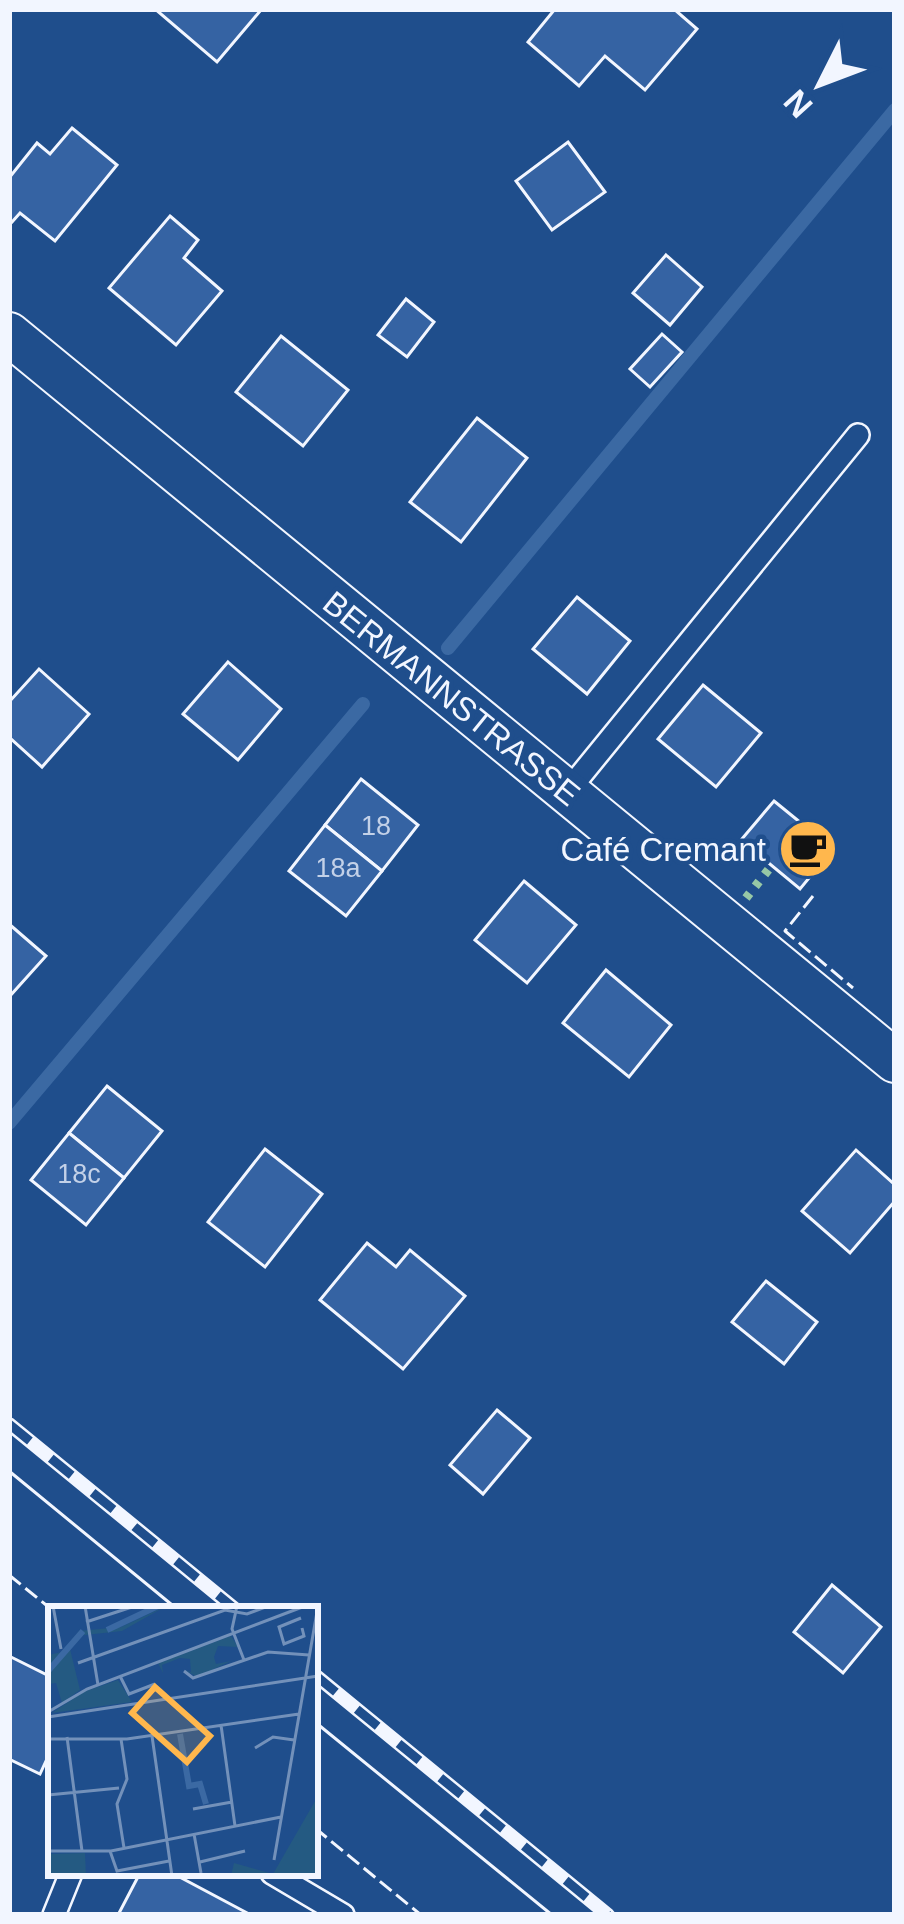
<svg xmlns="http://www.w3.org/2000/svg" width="904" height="1924" viewBox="0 0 904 1924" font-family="Arial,sans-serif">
	<rect width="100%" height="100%" fill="#1f4e8c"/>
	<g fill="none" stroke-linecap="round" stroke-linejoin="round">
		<g stroke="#3b69a3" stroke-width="14">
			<polyline points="448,648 895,110"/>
			<polyline points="9,1123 363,704"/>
		</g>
	</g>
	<g fill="#3563a3" stroke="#f2f6ff" stroke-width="3">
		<polygon points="155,9 259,9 261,10 217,62"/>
		<polygon points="555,9 674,9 697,29 645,90 605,56 579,86 528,42"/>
		<polygon points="72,128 117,165 55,241 20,213 12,222 9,220 9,178 37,143 50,154"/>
		<polygon points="568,142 605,192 552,230 516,181"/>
		<polygon points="170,216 198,240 184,258 222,291 176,345 109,288"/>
		<polygon points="666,255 702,287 670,325 633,293"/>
		<polygon points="406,299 434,322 407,357 378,335"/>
		<polygon points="662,334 682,352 650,387 630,369"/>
		<polygon points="281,336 348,390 303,446 236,392"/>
		<polygon points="477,418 527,458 461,542 410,502"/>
		<polygon points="577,597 630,641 587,694 533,649"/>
		<polygon points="228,662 281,709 238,760 183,714"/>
		<polygon points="39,669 89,714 42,767 9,737 9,702"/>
		<polygon points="703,685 761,733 716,787 658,739"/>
		<polygon points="361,779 418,825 382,871 325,825"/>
		<polygon points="774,801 833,849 800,889 741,840"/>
		<polygon points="325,825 382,871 346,916 289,871"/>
		<polygon points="524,881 576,925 527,983 475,940"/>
		<polygon points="9,924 46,956 9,997"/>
		<polygon points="606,970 671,1025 629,1077 563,1023"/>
		<polygon points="107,1086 162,1131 124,1178 69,1133"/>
		<polygon points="69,1133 124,1178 86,1225 31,1180"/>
		<polygon points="265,1149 322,1194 265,1267 208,1222"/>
		<polygon points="856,1150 895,1185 895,1201 850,1253 802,1211"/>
		<polygon points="367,1243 396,1267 410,1250 465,1296 403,1369 320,1300"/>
		<polygon points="766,1281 817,1322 784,1364 732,1322"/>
		<polygon points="497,1410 530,1438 483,1494 450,1465"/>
		<polygon points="832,1585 881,1627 843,1673 794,1632"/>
		<polygon points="9,1656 51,1677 51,1750 40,1774 9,1759"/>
		<polygon points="140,1873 172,1873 251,1915 118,1915"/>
	</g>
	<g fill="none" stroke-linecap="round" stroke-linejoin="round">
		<g stroke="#f2f6ff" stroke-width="26">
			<g id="lane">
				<polyline points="567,792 858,435"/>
				<polyline points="272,1873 343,1915"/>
				<polyline points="54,1915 71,1873"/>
			</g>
		</g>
		<g stroke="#f2f6ff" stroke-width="46">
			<polyline id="street" points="9,334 895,1061"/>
		</g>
		<use href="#lane" stroke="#1f4e8c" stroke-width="21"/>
		<use href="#street" stroke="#1f4e8c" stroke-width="42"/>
		<g stroke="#f2f6ff" stroke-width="3">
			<polyline points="9,1471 177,1609"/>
			<polyline points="315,1722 552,1915"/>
		</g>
		<g stroke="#f2f6ff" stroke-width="14">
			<g id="rail">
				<polyline points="9,1424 235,1609"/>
				<polyline points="315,1675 608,1915"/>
			</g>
		</g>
		<use href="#rail" stroke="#1f4e8c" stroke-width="9" stroke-dasharray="27" stroke-linecap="butt"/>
		<polyline stroke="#97c8a6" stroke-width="9" stroke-dasharray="6 9" stroke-linecap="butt" points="746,898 769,869"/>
		<g stroke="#f2f6ff" stroke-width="3" stroke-dasharray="15 6" stroke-linecap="butt">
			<polyline points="813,896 785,931 853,988"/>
			<polyline points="9,1575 51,1609"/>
			<polyline points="315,1828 421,1915"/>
		</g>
	</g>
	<defs>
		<g id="cafe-disc" transform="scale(3)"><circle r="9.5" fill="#ffb74d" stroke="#1f4e8c"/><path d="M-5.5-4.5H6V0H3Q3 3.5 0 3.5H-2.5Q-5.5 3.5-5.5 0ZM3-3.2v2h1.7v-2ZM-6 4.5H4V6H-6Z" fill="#111"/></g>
	</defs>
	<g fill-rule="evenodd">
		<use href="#cafe-disc" x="808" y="849"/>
	</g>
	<g text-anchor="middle" stroke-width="9" stroke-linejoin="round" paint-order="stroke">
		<g font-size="27" fill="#c3d1e8">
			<text x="376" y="835">18</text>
			<text x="338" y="877">18a</text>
			<text x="79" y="1183">18c</text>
		</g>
		<g font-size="33" fill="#f2f6ff" stroke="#1f4e8c">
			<text transform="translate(452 698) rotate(39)" y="12">BERMANNSTRASSE</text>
		</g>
		<g font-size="33" fill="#f2f6ff" stroke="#1f4e8c" text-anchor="end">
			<text x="766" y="861">Café Cremant</text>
		</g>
	</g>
	<g transform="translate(48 1606)">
		<rect width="270" height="270" fill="#1f4e8c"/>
		<path d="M118 0 74 25 28 30 21 39 32 84 14 97 8 77 0 78V49L14 46 31 25 73 21ZM183 30 190 41 170 40 166 51 168 58 183 55 149 71 137 64 143 66 142 53 132 52 114 59 115 67 110 57ZM70 74 84 96 4 107 35 86ZM270 190V270H183L186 257 225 268ZM37 247 38 270H0V248Z" fill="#245a82"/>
		<path fill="none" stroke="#3b69a3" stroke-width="6" d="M59 24 110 0M0 65 35 25M132 128 141 180 152 178 158 198"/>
		<path fill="none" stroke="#7391ba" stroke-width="3" d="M5 0 13 43M37 0 50 79M189 0 184 23 196 54M253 12 231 21 236 38 256 30 254 22M38 16 87 0M30 57 177 4 199 8 220 0M136 65 145 72 220 46 261 49M72 70 81 88 107 78M0 106 39 83 257 0M0 111 270 70M173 119 187 220M104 130 124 270M19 131 34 245M0 133H79L251 108M73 133 79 173 69 198 76 242M207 142 225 131 246 134M0 189 71 182M145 203 184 196M146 228 153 267M0 245H63L233 211M62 245 69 265 121 255M226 254 270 0M152 256 197 245"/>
		<path fill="#ffb74d" fill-opacity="0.15" stroke="#ffb74d" stroke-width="6" d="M107 81 162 130 139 156 84 107Z"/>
		<rect width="270" height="270" fill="none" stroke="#f2f6ff" stroke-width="6"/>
	</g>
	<rect width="904" height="1924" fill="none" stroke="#f2f6ff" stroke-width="24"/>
	<g transform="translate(820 84) rotate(228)" stroke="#1f4e8c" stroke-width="9" paint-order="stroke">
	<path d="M0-9L21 45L0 30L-21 45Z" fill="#f2f6ff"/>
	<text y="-18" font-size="33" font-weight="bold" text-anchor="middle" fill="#f2f6ff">N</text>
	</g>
</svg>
